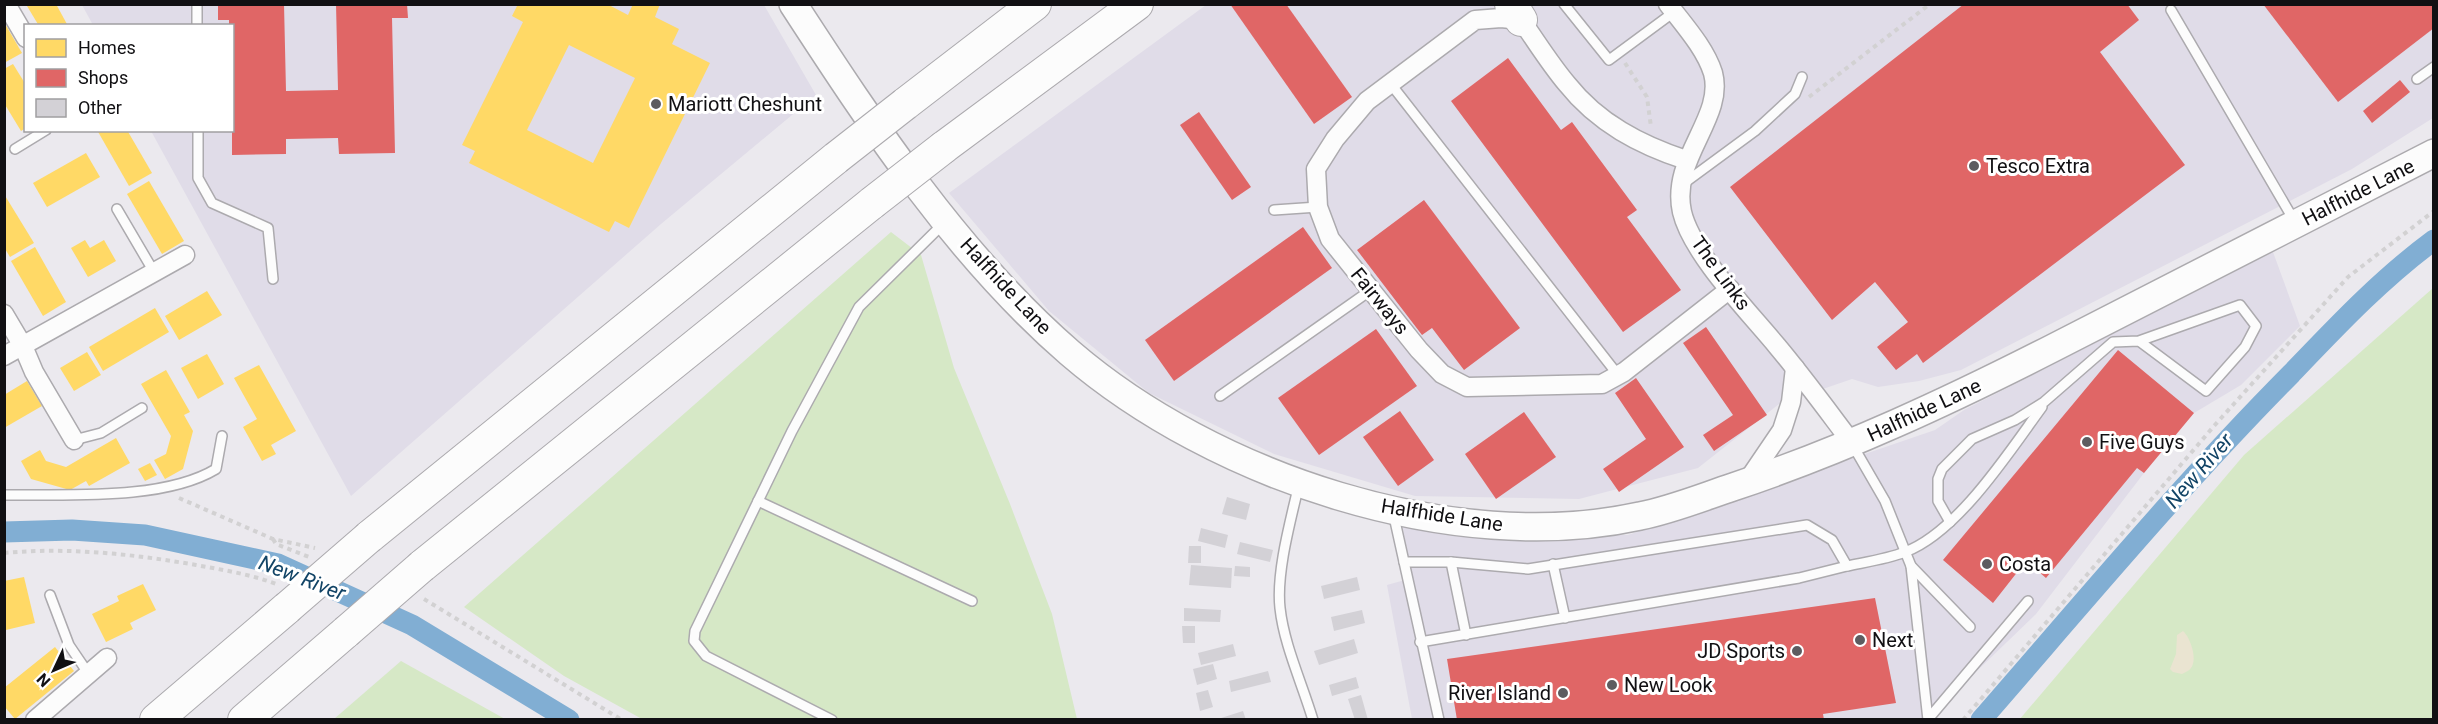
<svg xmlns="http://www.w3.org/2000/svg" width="2438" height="724" viewBox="0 0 2438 724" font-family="Roboto,sans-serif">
	<rect width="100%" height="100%" fill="#ebe9ee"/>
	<g fill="#e0dce8">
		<polygon points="82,5 764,5 816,95 661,224 351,496 151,131 232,130 232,26 93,25"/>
		<polygon points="1206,5 2433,5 2433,118 2352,169 1961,370 1919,381 1878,387 1852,379 1779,404 1698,468 1579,499 1415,496 1274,454 1149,393 1049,311 949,193"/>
		<polygon points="2273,252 2300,326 2241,385 2194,413 2144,473 2036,614 1927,719 1412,719 1387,585 1412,578 1403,528 1628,535 1935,430 1964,410"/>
	</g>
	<g fill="#d6e8c6">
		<polygon points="891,232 921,255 954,368 1010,504 1052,614 1077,719 642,719 564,676 464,607"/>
		<polygon points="2433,288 2433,719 2019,720 2244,455"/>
		<polygon points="401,661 505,719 334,719"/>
	</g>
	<path fill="#eae4d1" d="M2183 631C2190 637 2198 659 2191 668 2189 671 2185 672 2182 674L2173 672 2170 669 2176 654 2177 635Z"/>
	<g fill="#ffd966" fill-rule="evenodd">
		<polygon points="56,4 68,26 39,26 27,6"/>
		<path d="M518 4H607L628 15 633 4H660L655 17 679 29 672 44 710 63 629 228 615 221 609 232 469 163 475 151 462 145 523 22 512 16ZM569 45 635 78 593 163 527 130Z"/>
		<polygon points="4,22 22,53 4,63"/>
		<polygon points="13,64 26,85 26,128 21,131 4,103 4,69"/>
		<polygon points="97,130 127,130 152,173 129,186"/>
		<polygon points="86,153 100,177 47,207 33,183"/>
		<polygon points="149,181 184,241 162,254 127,194"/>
		<polygon points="4,194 34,243 10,257 4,247"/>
		<polygon points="85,240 90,248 104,240 116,261 88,277 71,248"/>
		<polygon points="35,247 66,302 43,316 11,261"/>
		<polygon points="207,291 222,315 179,340 165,316"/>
		<polygon points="155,308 169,332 103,371 89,347"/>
		<polygon points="87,352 101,375 74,391 60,368"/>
		<polygon points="207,354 224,384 198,399 181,368"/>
		<polygon points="259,365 296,431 271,445 276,454 262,461 243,427 257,419 234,378"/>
		<polygon points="166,370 190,412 184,415 193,431 183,469 165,479 154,460 166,454 171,436 141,384"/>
		<polygon points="27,381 42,406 4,428 4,395"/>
		<polygon points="116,438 130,463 89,486 86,481 70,490 31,479 21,461 40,450 46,461 66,467"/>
		<polygon points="150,463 157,475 145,481 138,469"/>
		<polygon points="24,577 35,623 6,630 4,581"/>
		<polygon points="143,584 156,610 130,623 133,629 106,642 92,614 119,601 117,596"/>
		<polygon points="55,647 74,671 15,719 4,706 4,688"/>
	</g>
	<g fill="#e06666">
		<polygon points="218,4 284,4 286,91 338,90 336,4 407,4 408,18 392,18 395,153 339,154 338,138 286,139 286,154 232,155 232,26 229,26 229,20 218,20"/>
		<polygon points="1230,4 1286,4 1352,97 1314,124"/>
		<polygon points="1964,4 2127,4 2139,20 2100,52 2185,165 1923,363 1917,354 1896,370 1877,347 1908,322 1875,282 1832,320 1730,187"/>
		<polygon points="2263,4 2434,4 2434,28 2338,102"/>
		<polygon points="1508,58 1561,130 1572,122 1637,210 1627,217 1681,290 1623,332 1451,101"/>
		<polygon points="2400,80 2410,92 2372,123 2363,111"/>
		<polygon points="1199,112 1251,187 1232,200 1180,125"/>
		<polygon points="1424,200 1520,328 1464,370 1432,328 1422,335 1357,250"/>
		<polygon points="1303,227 1332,268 1174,381 1145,340"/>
		<polygon points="1706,327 1767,415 1714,451 1703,435 1733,415 1683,343"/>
		<polygon points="1376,329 1417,386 1319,455 1278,398"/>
		<polygon points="2118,350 2194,413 2144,473 2137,468 2046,578 2026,561 1993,603 1943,560"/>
		<polygon points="1636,378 1684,447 1619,492 1603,469 1646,439 1615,393"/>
		<polygon points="1400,411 1434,460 1398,486 1363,437"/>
		<polygon points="1524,412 1556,457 1496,499 1465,454"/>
		<polygon points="1875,598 1896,703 1823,714 1824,720 1457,720 1447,659"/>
	</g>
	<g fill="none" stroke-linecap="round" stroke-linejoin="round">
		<g stroke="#81aed3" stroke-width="21">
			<polyline points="4,532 72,530 145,535 278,564 412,625 569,720"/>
			<path d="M1981 720C2083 603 2182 484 2291 374 2336 327 2381 279 2434 240"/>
		</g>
	</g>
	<g fill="#d3d1d6">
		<polygon points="1227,497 1250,504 1246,520 1222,514"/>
		<polygon points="1201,528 1228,535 1225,548 1198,541"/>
		<polygon points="1240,542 1273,550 1270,562 1237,554"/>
		<polygon points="1189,546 1201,546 1201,563 1188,563"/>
		<polygon points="1191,565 1232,568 1231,588 1189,585"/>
		<polygon points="1235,566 1250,567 1250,577 1234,576"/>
		<polygon points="1357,577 1360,590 1324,599 1321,586"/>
		<polygon points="1184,608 1221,610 1220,622 1184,621"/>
		<polygon points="1362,610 1365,623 1334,631 1331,617"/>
		<polygon points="1182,626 1195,626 1195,643 1183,643"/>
		<polygon points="1354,639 1358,653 1319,665 1314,651"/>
		<polygon points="1233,644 1236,656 1201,665 1198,653"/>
		<polygon points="1213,664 1217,679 1197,685 1193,669"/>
		<polygon points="1268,671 1271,682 1231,692 1229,681"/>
		<polygon points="1356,677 1359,688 1332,696 1329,685"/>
		<polygon points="1208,690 1213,707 1200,711 1196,693"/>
		<polygon points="1361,695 1368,720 1355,720 1348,699"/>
		<polygon points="1243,711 1246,720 1218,720 1218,719"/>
	</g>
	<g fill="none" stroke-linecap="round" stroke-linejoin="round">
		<g stroke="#acaaae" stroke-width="12">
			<g id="service">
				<polyline points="197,4 197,26"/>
				<polyline points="1564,4 1609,60 1674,12"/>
				<polyline points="2171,10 2295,222"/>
				<polyline points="2417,79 2434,67"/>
				<polyline points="1390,83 1618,375"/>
				<polyline points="198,130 198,178 212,203 268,228 273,279"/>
				<polyline points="15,149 46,130"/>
				<polyline points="1683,184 1755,131 1795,94 1802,77"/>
				<polyline points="117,209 154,272"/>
				<polyline points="1274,210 1318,207"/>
				<polyline points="1220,396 1371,290"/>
				<polyline points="74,440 101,433 142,408"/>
				<polyline points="1852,444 1885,501 1911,566 1928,720"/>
				<path d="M1299 484C1291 519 1276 572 1280 608 1284 645 1302 683 1313 720"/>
				<path d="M4 495C66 494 163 501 216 469L222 436"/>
				<polyline points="758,501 972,601"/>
				<polyline points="1393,512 1439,720"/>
				<polyline points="1950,522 1938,501 1938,479 1942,469 1972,439 2015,420 2044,402 2113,342 2139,341 2240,305 2256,326 2245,347 2206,391 2139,341"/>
				<polyline points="1404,562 1451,562 1528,569 1807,525 1832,540 1847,566 1799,578 1420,642"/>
				<polyline points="1451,562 1466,635"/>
				<polyline points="1553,564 1565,618"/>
				<path d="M1847 566C1866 562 1887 559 1905 552 1958 532 2009 452 2042 407"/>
				<polyline points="1911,566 1970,627"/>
				<polyline points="50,595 69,645 88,673"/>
				<polyline points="1929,718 2028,601"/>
				<polyline points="832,720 706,656 694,641 695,631 792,431 859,307 945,222"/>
			</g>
		</g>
		<g stroke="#acaaae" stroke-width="21">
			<g id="minor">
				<polyline points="6,4 26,38"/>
				<path d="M1668 4C1684 25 1705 48 1713 73 1725 118 1670 158 1682 212 1692 254 1749 312 1777 346 1803 377 1827 410 1852 443"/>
				<path d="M1686 160C1640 145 1598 123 1567 84 1550 64 1536 41 1521 20L1501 18 1475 20 1367 101 1335 139 1316 169 1318 207 1330 239 1419 350 1442 374 1467 387 1602 384 1624 372 1730 289"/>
				<polyline points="4,314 23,346 34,372 74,440"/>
				<polyline points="4,356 185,255"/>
				<polyline points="1746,483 1782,430 1791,402 1795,368"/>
				<polyline points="35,720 107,658"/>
			</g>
		</g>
		<g stroke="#acaaae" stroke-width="30">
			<path id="secondary" d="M793 4C873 127 958 256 1070 353 1213 476 1453 557 1640 516 1671 510 1703 497 1733 487 1844 450 1949 401 2053 348 2180 284 2307 219 2434 153"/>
		</g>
		<g stroke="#acaaae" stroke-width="34">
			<g id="trunk">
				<polyline points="1511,4 1521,20"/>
				<polyline points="905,104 1035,4"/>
				<polyline points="944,147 1137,4"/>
				<polyline points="369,537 836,158"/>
				<polyline points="422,566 872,203"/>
				<polyline points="156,720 287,608"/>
				<polyline points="244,720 346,632"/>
			</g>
		</g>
		<g stroke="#d2d1d2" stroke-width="4" stroke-dasharray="4.5 4.5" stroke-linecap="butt">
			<polyline points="1625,63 1647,97 1651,127"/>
			<polyline points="1809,97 1930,4"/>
			<polyline points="179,498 273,539 315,548"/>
			<polyline points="273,539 276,544 309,557"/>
			<path d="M4 553C68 547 133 554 196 565 223 570 250 574 276 584"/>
			<polyline points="424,599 622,720"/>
			<polyline points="1963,720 2214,426 2348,277 2434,211"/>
		</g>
		<use href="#service" stroke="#fcfcfc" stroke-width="9"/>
		<use href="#minor" stroke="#fcfcfc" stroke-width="18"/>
		<use href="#secondary" stroke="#fcfcfc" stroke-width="27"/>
		<use href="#trunk" stroke="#fcfcfc" stroke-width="32"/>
		<g stroke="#acaaae" stroke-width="34" stroke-linecap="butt">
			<g id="trunk-bridge">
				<polyline points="836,158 905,104"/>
				<polyline points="872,203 944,147"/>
				<polyline points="287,608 369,537"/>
				<polyline points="346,632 422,566"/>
			</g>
		</g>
		<use href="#trunk-bridge" stroke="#fcfcfc" stroke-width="32"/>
	</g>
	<g fill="#5d5c60" stroke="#fff" stroke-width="2">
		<circle cx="656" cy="104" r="6"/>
		<circle cx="1974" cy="166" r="6"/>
		<circle cx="2087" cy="442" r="6"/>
		<circle cx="1987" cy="564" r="6"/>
		<circle cx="1860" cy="640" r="6"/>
		<circle cx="1797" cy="651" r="6"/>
		<circle cx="1612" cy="685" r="6"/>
		<circle cx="1563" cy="693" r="6"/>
	</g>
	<g text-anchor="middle" stroke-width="6" stroke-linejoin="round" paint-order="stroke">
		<g font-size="20" fill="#111013" stroke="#fff" text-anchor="start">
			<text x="668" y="111">Mariott Cheshunt</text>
			<text x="1986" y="173">Tesco Extra</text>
			<text x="2099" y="449">Five Guys</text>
			<text x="1999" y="571">Costa</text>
			<text x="1872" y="647">Next</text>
			<text x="1785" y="658" text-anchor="end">JD Sports</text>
			<text x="1624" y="692">New Look</text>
			<text x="1551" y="700" text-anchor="end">River Island</text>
		</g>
		<g font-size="20" fill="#111013" stroke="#fff">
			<text transform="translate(2358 192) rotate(-27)" y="7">Halfhide Lane</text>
			<text transform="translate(1721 273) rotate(54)" y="7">The Links</text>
			<text transform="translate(1006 286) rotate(47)" y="7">Halfhide Lane</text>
			<text transform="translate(1380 301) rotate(51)" y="7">Fairways</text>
			<text transform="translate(1924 410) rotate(-25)" y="7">Halfhide Lane</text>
			<text transform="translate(1442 515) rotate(9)" y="7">Halfhide Lane</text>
		</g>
		<g font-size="21" font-style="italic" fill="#124466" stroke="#fff">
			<text transform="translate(2199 471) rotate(-49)" y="7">New River</text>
			<text transform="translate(302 578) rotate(21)" y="7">New River</text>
		</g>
	</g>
	<rect width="2438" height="724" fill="none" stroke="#111013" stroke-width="12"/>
	<rect x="24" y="24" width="210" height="108" fill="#ffffff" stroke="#a09fa1" stroke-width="1.5"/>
	<rect x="36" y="39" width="30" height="18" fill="#ffd966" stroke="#a09fa1" stroke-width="1.5"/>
	<text x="78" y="54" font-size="18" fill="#111013">Homes</text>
	<rect x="36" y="69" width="30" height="18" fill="#e06666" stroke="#a09fa1" stroke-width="1.5"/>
	<text x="78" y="84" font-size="18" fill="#111013">Shops</text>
	<rect x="36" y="99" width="30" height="18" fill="#d3d1d6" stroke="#a09fa1" stroke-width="1.5"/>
	<text x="78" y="114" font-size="18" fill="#111013">Other</text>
	<g transform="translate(54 670) rotate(226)" stroke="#ffffff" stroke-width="4.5" paint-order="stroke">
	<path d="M0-4.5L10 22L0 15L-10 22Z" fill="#111013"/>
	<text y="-9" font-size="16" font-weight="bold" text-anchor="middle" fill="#111013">N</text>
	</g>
</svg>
